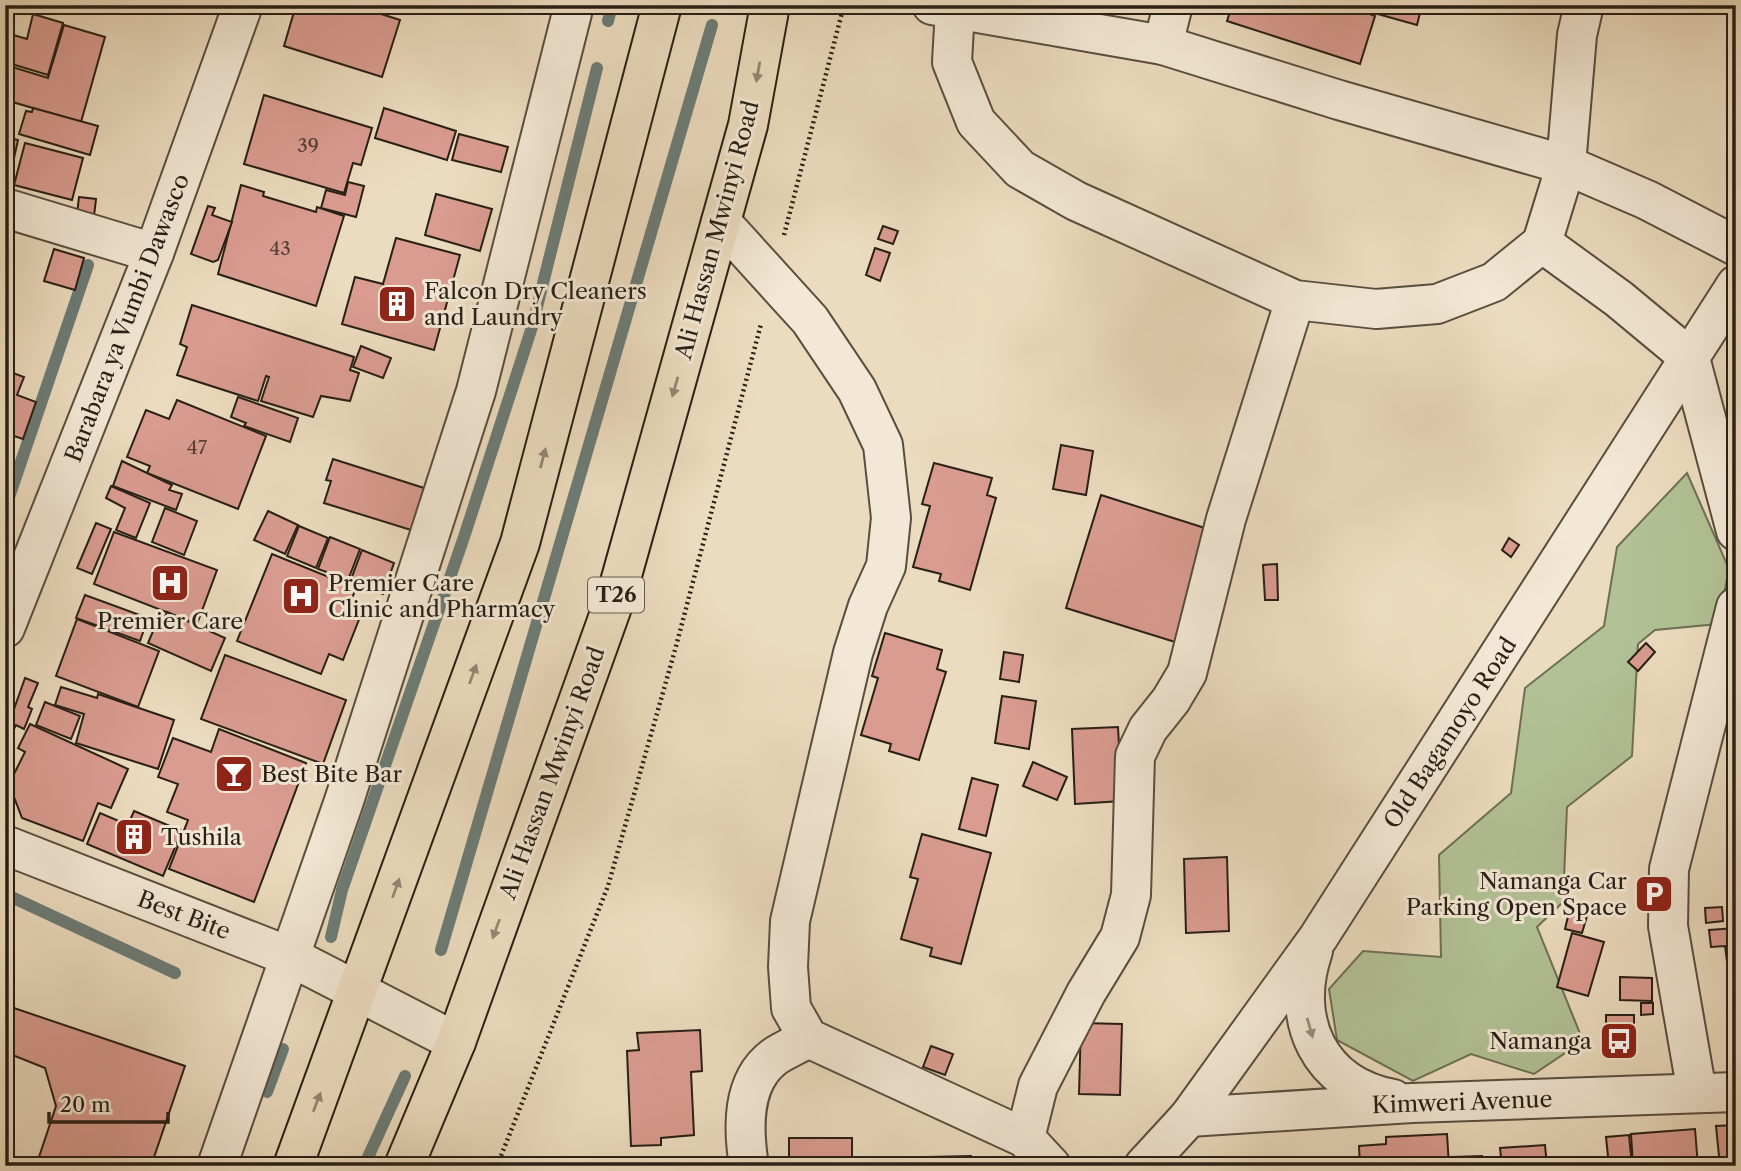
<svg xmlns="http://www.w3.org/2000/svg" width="1741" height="1171" viewBox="0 0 1741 1171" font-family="'Libre Caslon Text',serif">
	<rect width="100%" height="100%" fill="#ecdcbf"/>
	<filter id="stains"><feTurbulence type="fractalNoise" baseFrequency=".00286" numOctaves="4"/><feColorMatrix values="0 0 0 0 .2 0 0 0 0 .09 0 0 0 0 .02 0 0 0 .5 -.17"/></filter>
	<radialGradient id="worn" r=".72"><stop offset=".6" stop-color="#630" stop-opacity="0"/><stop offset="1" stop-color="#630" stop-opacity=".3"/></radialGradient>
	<polygon fill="#b2c296" stroke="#6d7056" stroke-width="2" points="1687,473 1729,569 1718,624 1655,630 1638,644 1632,756 1567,807 1563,902 1537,927 1583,1041 1534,1074 1471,1054 1413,1081 1337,1040 1329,989 1363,951 1441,957 1439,855 1511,793 1525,688 1604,626 1617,547"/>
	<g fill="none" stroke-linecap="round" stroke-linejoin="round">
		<g stroke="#6c7c77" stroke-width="12">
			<polyline points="608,21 612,5"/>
			<polyline points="5,509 88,265"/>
			<polyline points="5,894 175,973"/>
			<polyline points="331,937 342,890 464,537 532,327 597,68"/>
			<polyline points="441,950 712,25"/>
			<polyline points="267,1092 283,1049"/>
			<polyline points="364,1166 405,1076"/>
		</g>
	</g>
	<g fill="#da9c91" stroke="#281f16" stroke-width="2">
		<polygon points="296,5 353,5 400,20 382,77 284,46"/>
		<polygon points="1232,5 1360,5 1366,7 1364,12 1375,16 1360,64 1227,21"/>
		<polygon points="1368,5 1422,5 1417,25 1367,11"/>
		<polygon points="33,14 63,23 48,75 5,62 10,34 27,39"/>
		<polygon points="64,25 105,37 81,122 9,101 5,97 6,65 48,78"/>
		<polygon points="264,95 372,128 361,165 353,163 344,193 244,164"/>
		<polygon points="33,108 98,126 90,155 19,134 26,111 32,112"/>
		<polygon points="384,108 456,131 447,160 375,138"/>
		<polygon points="459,134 508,147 501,172 452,160"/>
		<polygon points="5,137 18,140 14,158 5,156"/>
		<polygon points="25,143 83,158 72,200 14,185"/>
		<polygon points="348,182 364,186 356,217 321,208 326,190 345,195"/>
		<polygon points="241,185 264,192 263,196 316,212 317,207 344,216 316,306 218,274"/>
		<polygon points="436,194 492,209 480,251 425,235"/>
		<polygon points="79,197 96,199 93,225 76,223"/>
		<polygon points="208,206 215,208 212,215 232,222 218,260 213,262 191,254"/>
		<polygon points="883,226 898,231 893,244 878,239"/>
		<polygon points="396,238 460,255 434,350 342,324 355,277 383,284"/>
		<polygon points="875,248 890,253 880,281 866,275"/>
		<polygon points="54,249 84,258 75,290 44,281"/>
		<polygon points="192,305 354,357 350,370 359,373 350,401 321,396 313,417 261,401 269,377 266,376 258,401 177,375 187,347 180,344"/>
		<polygon points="361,346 391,358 383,378 353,367"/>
		<polygon points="5,370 24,377 17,395 36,402 23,439 5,433"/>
		<polygon points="238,397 298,418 290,442 244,426 246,423 231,417"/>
		<polygon points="177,400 266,436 238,509 147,473 150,466 127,457 146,410 169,419"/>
		<polygon points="1061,445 1093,451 1086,495 1053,489"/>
		<polygon points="333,459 424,488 411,530 324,503 331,481 326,480"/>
		<polygon points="122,461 172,485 169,490 182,494 176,510 113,486"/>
		<polygon points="934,463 992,478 987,495 996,498 970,590 939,581 941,574 913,567 930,506 922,504"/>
		<polygon points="111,486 150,503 136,538 116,530 125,508 106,498"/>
		<polygon points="1101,495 1211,530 1175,642 1066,608"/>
		<polygon points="165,508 197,521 184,555 152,542"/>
		<polygon points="268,511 298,525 285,554 254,540"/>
		<polygon points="96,523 111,529 92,574 77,568"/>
		<polygon points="299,526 328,538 316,568 287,556"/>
		<polygon points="114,532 217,570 197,624 94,584"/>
		<polygon points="330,537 360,549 348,580 318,569"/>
		<polygon points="1509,538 1519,545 1511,557 1502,550"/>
		<polygon points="362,550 394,563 383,594 350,582"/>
		<polygon points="272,554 356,588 347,611 360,617 343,660 329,654 321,674 237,641"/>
		<polygon points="1277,564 1278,600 1265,600 1263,565"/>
		<polygon points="85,595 148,618 140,641 76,618"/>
		<polygon points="167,612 225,638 211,671 148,643 157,622 162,623"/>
		<polygon points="77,619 159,651 138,707 56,676"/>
		<polygon points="885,633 942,650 937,669 946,672 919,760 889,751 891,744 861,735 878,678 872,676"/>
		<polygon points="1646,643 1655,652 1638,671 1628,662"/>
		<polygon points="1004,652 1023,655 1019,682 1000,679"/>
		<polygon points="225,655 346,700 323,764 201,719"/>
		<polygon points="25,678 38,683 28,707 32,709 24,729 16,725 13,731 7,729"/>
		<polygon points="61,687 97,698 98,694 174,720 158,769 76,743 84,714 55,705"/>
		<polygon points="1002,696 1036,701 1029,749 995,743"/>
		<polygon points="45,702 80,716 71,739 36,725"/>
		<polygon points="30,724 128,769 111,808 98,803 83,841 22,818 9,784 25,752 18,748"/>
		<polygon points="1118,727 1122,801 1075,804 1072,729"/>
		<polygon points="219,729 306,763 254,902 169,869 188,820 167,812 178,784 158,777 173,738 211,752"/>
		<polygon points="1033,762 1067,777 1057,800 1023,786"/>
		<polygon points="972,778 998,785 986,836 959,829"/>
		<polygon points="134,811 182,831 163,876 87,844 100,813 128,825"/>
		<polygon points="922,834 991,853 961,964 930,956 932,948 901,939 918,879 910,877"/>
		<polygon points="1227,857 1229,931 1186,933 1184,859"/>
		<polygon points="1722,907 1723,921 1706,923 1705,908"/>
		<polygon points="1569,912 1587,916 1582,933 1565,929"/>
		<polygon points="1736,928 1736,970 1728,970 1725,946 1711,947 1709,930"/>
		<polygon points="1572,933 1604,942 1588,996 1557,987"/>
		<polygon points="1620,977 1652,978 1652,1001 1620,1000"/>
		<polygon points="1641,1003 1653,1003 1653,1014 1641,1015"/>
		<polygon points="5,1005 185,1066 151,1166 36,1166 56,1106 45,1068 5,1052"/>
		<rect x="1606" y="1015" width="28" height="16"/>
		<polygon points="1081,1023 1122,1024 1120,1095 1079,1094"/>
		<polygon points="700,1030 702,1071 691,1072 694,1135 661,1138 661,1145 631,1146 627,1051 639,1050 637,1033"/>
		<polygon points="931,1046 953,1054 945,1075 923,1067"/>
		<polygon points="1736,1125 1736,1166 1720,1166 1716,1126"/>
		<polygon points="1695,1129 1698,1166 1633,1166 1631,1134"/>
		<polygon points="1447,1134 1449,1166 1360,1166 1359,1146 1386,1144 1386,1137"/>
		<polygon points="1629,1135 1632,1166 1609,1166 1606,1137"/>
		<polygon points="789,1138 852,1138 852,1159 862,1159 862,1166 789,1166"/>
		<polygon points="1545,1145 1547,1166 1502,1166 1500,1148"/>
		<polygon points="971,1156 972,1166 929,1166 928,1157"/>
		<polygon points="1482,1156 1482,1166 1452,1166 1452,1157"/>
	</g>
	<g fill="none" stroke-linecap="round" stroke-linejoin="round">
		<g stroke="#594e40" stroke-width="42">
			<g id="minor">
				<polyline points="932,5 1163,45 1339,100 1566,165 1542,243 1494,282 1437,304 1376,309 1295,300 1076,201 1020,169 976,122 952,62 955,9"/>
				<polyline points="1584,5 1577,35 1566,165 1647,200 1736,246"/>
				<polyline points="1163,45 1173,5"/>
				<polyline points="5,208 154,253"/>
				<polyline points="721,222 810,320 857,390 883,445 891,518 886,566 868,606 853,653 790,921 788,967 791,1008 808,1038 1025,1138 1051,1166"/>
				<polyline points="1542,243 1619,299 1690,358 1736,531"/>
				<polyline points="5,628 154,253 243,5"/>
				<polyline points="5,845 291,957 456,1042"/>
				<path d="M1313 951C1289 1020 1319 1085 1393 1099"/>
				<polyline points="1697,1093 1668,926 1669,869 1736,607"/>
				<polyline points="1189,1117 1412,1103 1736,1092"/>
				<polyline points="1025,1138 1038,1086 1086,993 1120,937 1131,895 1135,756 1148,729 1171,700 1187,673 1226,519 1295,300"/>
				<polyline points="217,1166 344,801 476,391 574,5"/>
				<path d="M749 1166C743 1129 741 1082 774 1057 784 1050 797 1045 808 1038"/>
				<polyline points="1144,1166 1189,1117 1318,938 1736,285"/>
			</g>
		</g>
		<g stroke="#281f16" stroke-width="42">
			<g id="highway">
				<polyline points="293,1166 520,543 662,5"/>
				<polyline points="404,1166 456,1042 617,593 748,125 770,5"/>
			</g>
		</g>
		<g stroke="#281f16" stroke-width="4.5" stroke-dasharray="2 3.5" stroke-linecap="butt">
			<polyline points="784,235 844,5"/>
			<polyline points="497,1166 608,886 675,650 761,324"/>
		</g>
		<use href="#minor" stroke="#f3e8d5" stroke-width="38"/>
		<use href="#highway" stroke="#ecdcbf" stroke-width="38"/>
	</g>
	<defs><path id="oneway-solid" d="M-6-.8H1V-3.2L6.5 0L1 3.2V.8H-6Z" transform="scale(1.75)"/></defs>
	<g fill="#948773">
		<use href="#oneway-solid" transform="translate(758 72) rotate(100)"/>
		<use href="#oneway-solid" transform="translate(675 387) rotate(106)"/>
		<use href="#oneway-solid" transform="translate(543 458) rotate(-75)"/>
		<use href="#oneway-solid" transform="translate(473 674) rotate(-70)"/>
		<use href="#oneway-solid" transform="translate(396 888) rotate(-70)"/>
		<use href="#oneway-solid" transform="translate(496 929) rotate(110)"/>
		<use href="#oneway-solid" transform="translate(317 1102) rotate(-69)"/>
	</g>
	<use fill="#988e7f" href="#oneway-solid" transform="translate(1310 1028) rotate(74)"/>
	<defs>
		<g id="building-square" transform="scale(2.0125)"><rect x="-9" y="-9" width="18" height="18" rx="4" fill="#8f2418" stroke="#f3e8d5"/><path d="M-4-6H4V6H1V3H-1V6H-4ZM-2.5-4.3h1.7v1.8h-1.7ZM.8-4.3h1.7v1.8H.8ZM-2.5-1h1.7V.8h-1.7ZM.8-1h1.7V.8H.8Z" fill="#fff"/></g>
		<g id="hospital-square" transform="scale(2.0125)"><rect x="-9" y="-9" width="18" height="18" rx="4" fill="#8f2418" stroke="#f3e8d5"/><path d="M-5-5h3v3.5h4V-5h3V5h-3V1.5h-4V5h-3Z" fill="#fff"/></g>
		<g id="bar-square" transform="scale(2.0125)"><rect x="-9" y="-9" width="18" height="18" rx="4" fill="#8f2418" stroke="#f3e8d5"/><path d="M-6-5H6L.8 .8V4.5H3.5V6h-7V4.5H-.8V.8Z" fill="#fff"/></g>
		<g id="parking-square" transform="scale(2.0125)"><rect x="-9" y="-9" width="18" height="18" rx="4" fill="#8f2418" stroke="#f3e8d5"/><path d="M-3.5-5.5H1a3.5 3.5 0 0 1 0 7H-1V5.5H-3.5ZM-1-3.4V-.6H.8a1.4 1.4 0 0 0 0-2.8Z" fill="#fff"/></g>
		<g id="bus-square" transform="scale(2.0125)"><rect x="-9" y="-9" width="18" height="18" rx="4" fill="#8f2418" stroke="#f3e8d5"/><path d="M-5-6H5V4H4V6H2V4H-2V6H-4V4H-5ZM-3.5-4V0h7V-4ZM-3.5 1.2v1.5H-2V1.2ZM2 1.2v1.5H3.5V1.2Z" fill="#fff"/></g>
	</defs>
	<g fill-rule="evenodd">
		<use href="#building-square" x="397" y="304"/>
		<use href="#hospital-square" x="170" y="583"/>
		<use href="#hospital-square" x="301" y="596"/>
		<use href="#bar-square" x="234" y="774"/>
		<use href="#building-square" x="134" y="837"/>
		<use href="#parking-square" x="1654" y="894"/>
		<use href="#bus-square" x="1619" y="1041"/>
	</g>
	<g text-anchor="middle" stroke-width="6" stroke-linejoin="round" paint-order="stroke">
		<g font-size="19" fill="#543e35">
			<text x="308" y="152">39</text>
			<text x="280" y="255">43</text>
			<text x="197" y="454">47</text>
		</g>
		<rect fill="#f3e8d5" stroke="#655b4f" stroke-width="2" x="588" y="577.5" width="56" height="35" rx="5"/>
		<g font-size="21" font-weight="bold" fill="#281f16">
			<text x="616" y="602">T26</text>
		</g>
		<g font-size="23" fill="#281f16" stroke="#f3e8d5">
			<text transform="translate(717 230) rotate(-75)" y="8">Ali Hassan Mwinyi Road</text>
			<text transform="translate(127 318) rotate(-69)" y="8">Barabara ya Vumbi Dawasco</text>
			<text transform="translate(1450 733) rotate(-57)" y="8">Old Bagamoyo Road</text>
			<text transform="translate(552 773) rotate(-70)" y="8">Ali Hassan Mwinyi Road</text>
			<text transform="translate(184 915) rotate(21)" y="8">Best Bite</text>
			<text transform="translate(1462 1102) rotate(-2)" y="8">Kimweri Avenue</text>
		</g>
		<g font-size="23" fill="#281f16" stroke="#f3e8d5" text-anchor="start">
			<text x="424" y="299">Falcon Dry Cleaners<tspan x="424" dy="26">and Laundry</tspan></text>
			<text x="328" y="591">Premier Care<tspan x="328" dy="26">Clinic and Pharmacy</tspan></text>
			<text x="170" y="629" text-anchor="middle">Premier Care</text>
			<text x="261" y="782">Best Bite Bar</text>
			<text x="161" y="845">Tushila</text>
			<text x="1627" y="889" text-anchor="end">Namanga Car<tspan x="1627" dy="26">Parking Open Space</tspan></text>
			<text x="1592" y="1049" text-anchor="end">Namanga</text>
		</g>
	</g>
	<rect width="1741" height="1171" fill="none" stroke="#ecdcbf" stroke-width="28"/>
	<rect x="7" y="7" width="1727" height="1157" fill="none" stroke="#281f16" stroke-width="3.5"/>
	<rect x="14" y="14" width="1713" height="1143" fill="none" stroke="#281f16" stroke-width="2"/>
	<path d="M49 1112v10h119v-10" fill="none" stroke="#281f16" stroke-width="3.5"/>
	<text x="60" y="1112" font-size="21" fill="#281f16" stroke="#f3e8d5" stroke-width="5" paint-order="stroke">20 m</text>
	<rect width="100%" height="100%" filter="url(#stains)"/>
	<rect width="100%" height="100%" fill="url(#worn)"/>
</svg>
